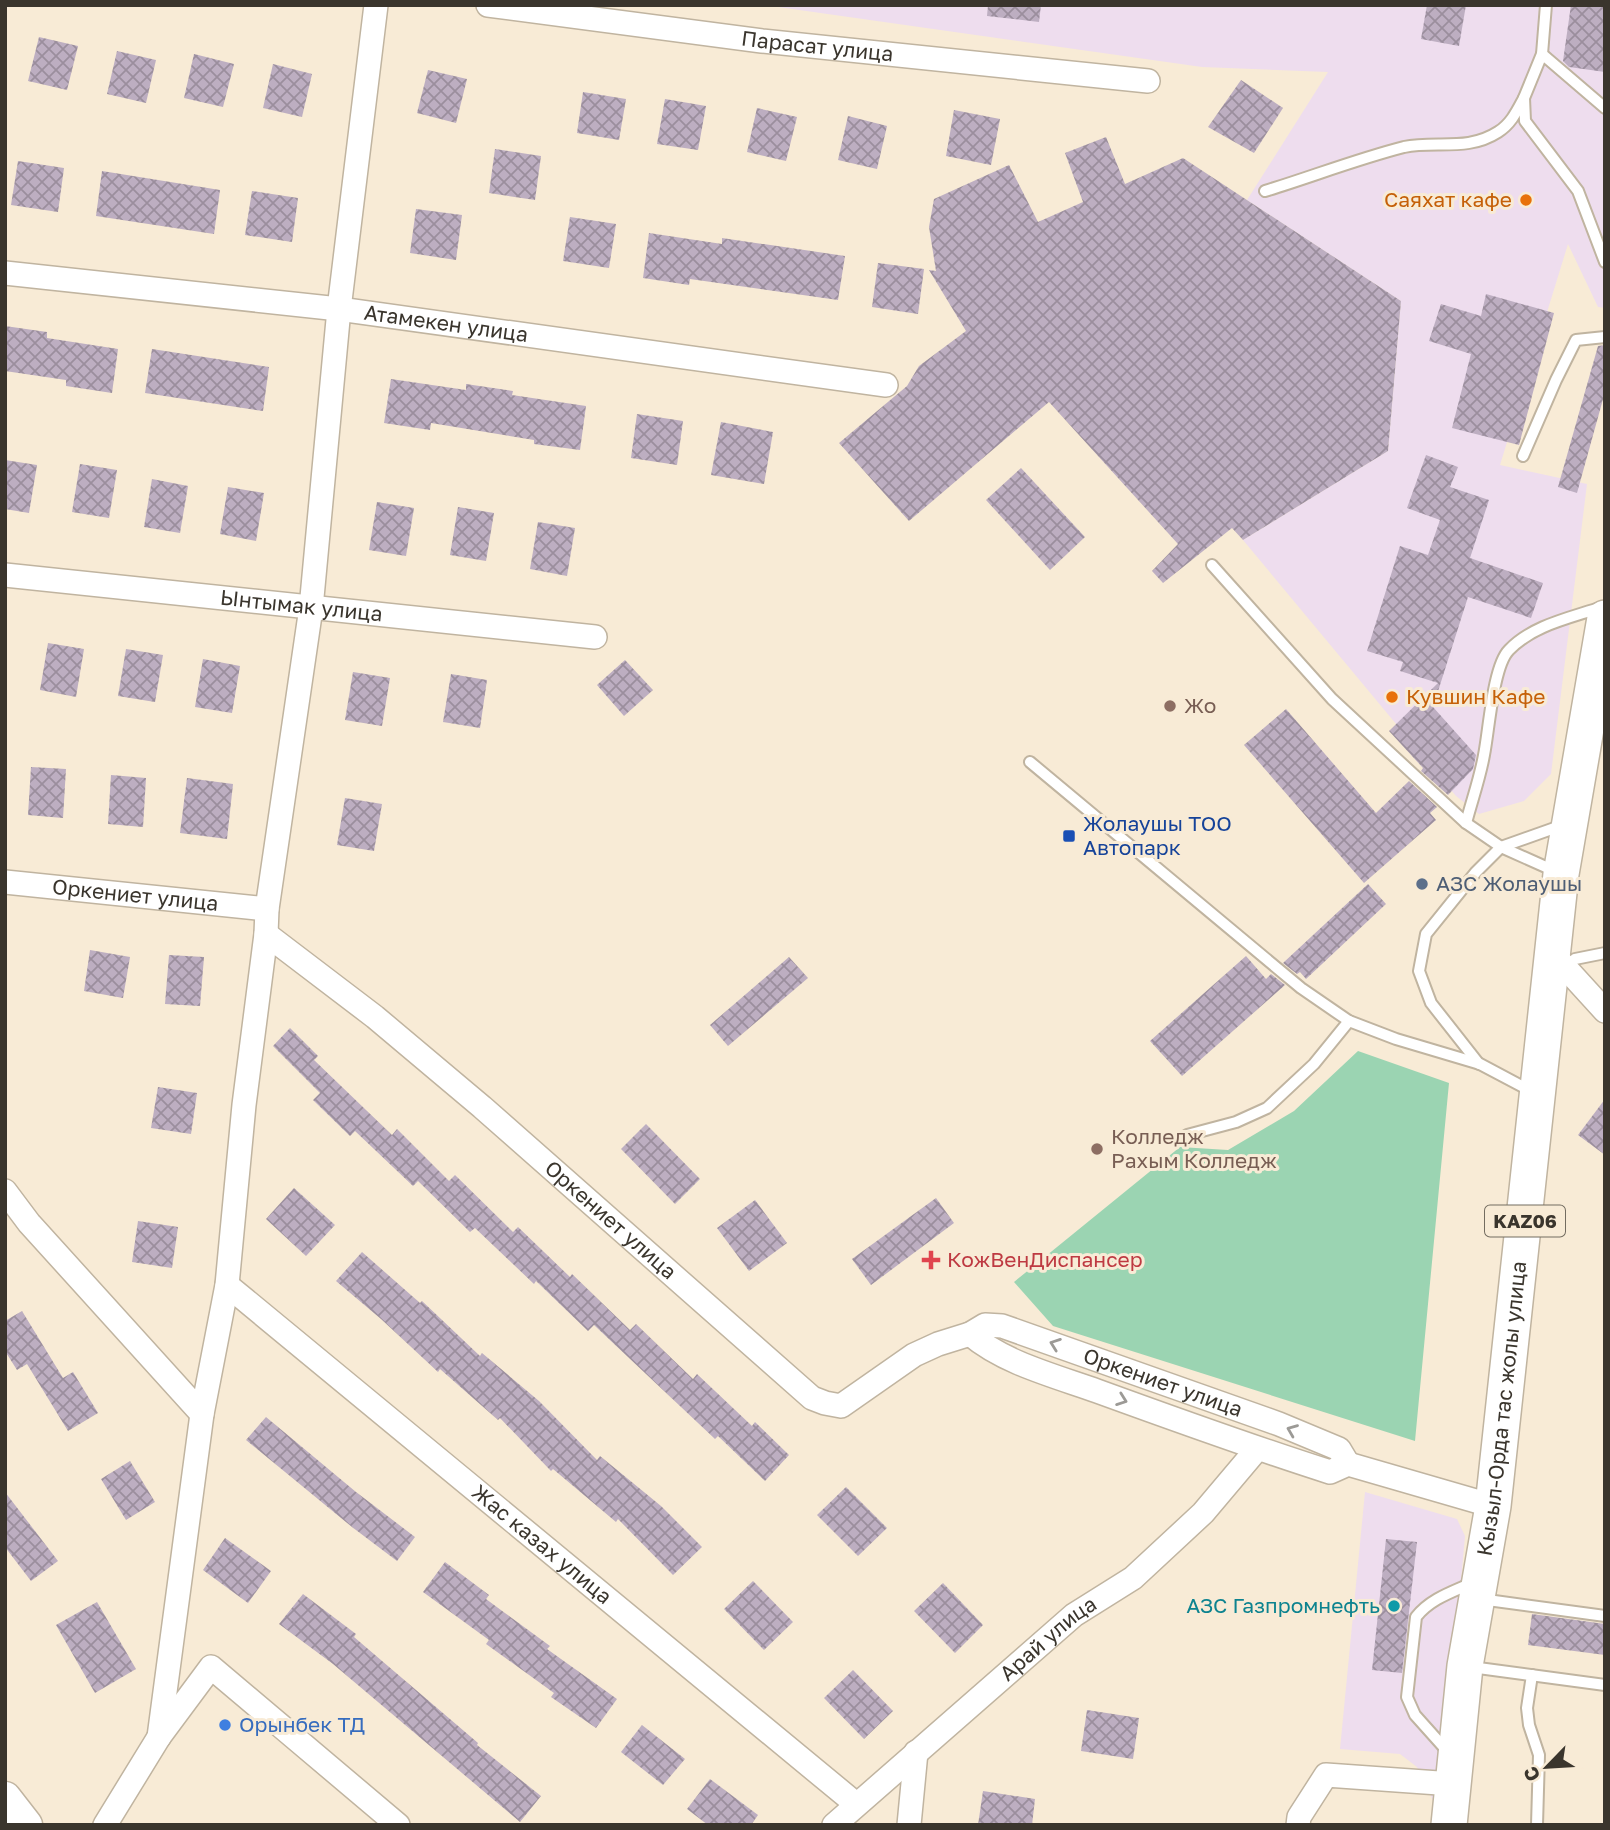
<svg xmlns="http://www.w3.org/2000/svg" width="1610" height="1830" viewBox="0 0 1610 1830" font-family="'Golos Text',sans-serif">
	<defs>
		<pattern id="building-cross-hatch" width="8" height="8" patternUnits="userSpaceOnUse" patternTransform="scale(1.75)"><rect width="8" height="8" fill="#bdaec1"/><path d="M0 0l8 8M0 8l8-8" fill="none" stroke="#9b8e9d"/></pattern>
	</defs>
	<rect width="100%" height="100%" fill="#f8ebd6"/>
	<g fill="#ede">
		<polygon points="764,5 1605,5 1605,308 1598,307 1568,244 1500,465 1587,484 1551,774 1524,801 1479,814 1456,796 1243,540 1388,451 1401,301 1247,200 1328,72 1202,67"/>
		<polygon points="1365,1492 1457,1519 1465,1536 1440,1815 1417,1767 1400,1754 1340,1749"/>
	</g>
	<polygon fill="#9bd4b2" points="1358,1051 1449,1083 1415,1441 1053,1326 1014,1282 1180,1147 1228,1150 1294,1111"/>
	<g fill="url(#building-cross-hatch)">
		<polygon points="988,5 1041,5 1039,22 987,16"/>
		<polygon points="1427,5 1466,5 1459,46 1421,39"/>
		<polygon points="1571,5 1605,5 1605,72 1569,67 1563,61"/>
		<polygon points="39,37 78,46 67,90 28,81"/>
		<polygon points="117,51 156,60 146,103 107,94"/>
		<polygon points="194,54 234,64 223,107 184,98"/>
		<polygon points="273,64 312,74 302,117 263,108"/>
		<polygon points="428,70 467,79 456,123 417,113"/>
		<polygon points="1241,80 1283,108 1254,153 1208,127"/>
		<polygon points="583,92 626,99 619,140 577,133"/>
		<polygon points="665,99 706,106 698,150 657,144"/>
		<polygon points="757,108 797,117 786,161 747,152"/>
		<polygon points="954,110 1000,119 991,165 946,156"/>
		<polygon points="848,116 887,126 877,169 838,160"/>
		<polygon points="1106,137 1125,184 1183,158 1401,301 1388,451 1243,540 1232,528 1163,583 1152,571 1178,544 1049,402 909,521 839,443 907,386 919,366 966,331 929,270 936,271 929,227 934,199 1009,165 1038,222 1083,202 1065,153"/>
		<polygon points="495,149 541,156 535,200 489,193"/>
		<polygon points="18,161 64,168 58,212 11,205"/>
		<polygon points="102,171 220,190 214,234 96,216"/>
		<polygon points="252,191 298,198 292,242 245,235"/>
		<polygon points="416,209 462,215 456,260 410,253"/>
		<polygon points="570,217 616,224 609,268 563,261"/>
		<polygon points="649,233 722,244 722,238 845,256 838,300 690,279 689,285 643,278"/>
		<polygon points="878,263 924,269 918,314 872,307"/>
		<polygon points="1486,294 1554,313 1519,445 1452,428 1471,354 1429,341 1441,304 1481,316"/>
		<polygon points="5,326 47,332 47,338 118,349 112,393 66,386 66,380 5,371"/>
		<polygon points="1605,345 1605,392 1577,493 1558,487 1598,346"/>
		<polygon points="152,349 269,367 263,411 145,393"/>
		<polygon points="391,379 466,390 466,384 513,391 512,395 586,406 580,450 534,444 534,440 431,423 430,430 384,423"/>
		<polygon points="637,414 683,421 677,465 631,458"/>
		<polygon points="721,422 773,432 764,484 711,475"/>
		<polygon points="1426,455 1458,467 1450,487 1489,500 1470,558 1543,583 1531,618 1468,597 1433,707 1476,755 1473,769 1448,795 1421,771 1423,768 1389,731 1438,683 1400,671 1403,662 1367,651 1400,546 1428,555 1440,520 1407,508"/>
		<polygon points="5,460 37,465 29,513 5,509"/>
		<polygon points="80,464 117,470 109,518 72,512"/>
		<polygon points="1021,468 1085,537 1050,570 986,500"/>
		<polygon points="152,479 188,486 180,533 144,527"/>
		<polygon points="228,487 264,493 256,541 220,534"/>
		<polygon points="377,502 414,508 406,556 369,550"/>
		<polygon points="458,507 494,513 486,561 450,555"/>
		<polygon points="538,522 575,528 567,576 530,569"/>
		<polygon points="48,643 84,649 76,697 40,690"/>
		<polygon points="126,649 163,655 155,702 118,696"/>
		<polygon points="203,659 240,666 232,713 195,707"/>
		<polygon points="625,660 653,690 624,716 597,685"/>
		<polygon points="353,672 390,678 382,726 345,720"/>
		<polygon points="451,674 487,680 480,728 443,722"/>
		<polygon points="1286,709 1376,813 1409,781 1437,807 1430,813 1436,820 1364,883 1244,745"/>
		<polygon points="31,767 66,769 63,818 28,815"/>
		<polygon points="111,775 146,778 143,827 108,824"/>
		<polygon points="187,778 233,784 227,839 180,833"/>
		<polygon points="345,798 382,804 374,851 337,845"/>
		<polygon points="1368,884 1386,904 1306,979 1300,972 1297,974 1283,963"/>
		<polygon points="90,950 130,957 123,998 84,991"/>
		<polygon points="169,955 204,957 200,1006 165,1004"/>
		<polygon points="1246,956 1266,979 1271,974 1285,985 1182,1076 1150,1041"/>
		<polygon points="789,957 808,978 728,1046 710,1025"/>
		<polygon points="290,1028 318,1056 314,1060 392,1135 397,1129 449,1181 455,1175 513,1232 518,1227 570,1277 572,1274 630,1330 636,1324 693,1379 697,1374 752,1426 755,1422 789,1455 765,1481 718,1436 715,1439 594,1325 588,1331 536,1281 534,1284 475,1228 470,1232 418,1181 413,1186 355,1131 350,1136 313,1100 320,1093 273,1046"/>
		<polygon points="158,1087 197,1093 191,1134 151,1128"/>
		<polygon points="1605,1099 1605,1155 1578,1135"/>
		<polygon points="646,1124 700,1179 675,1204 621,1149"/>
		<polygon points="294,1188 335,1225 306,1256 266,1219"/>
		<polygon points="936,1198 954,1223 871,1285 852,1259"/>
		<polygon points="755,1200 787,1243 749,1271 717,1228"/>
		<polygon points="138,1221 178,1227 172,1268 132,1262"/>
		<polygon points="362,1252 420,1303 422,1301 480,1356 482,1353 539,1401 597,1460 600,1456 661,1506 702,1547 673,1575 618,1519 616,1522 553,1469 551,1471 500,1418 498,1420 440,1369 438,1372 381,1319 336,1281"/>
		<polygon points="22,1311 63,1378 73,1372 98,1413 68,1431 27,1364 17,1370 5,1351 5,1321"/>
		<polygon points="266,1417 356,1492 415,1537 397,1561 352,1527 246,1440"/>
		<polygon points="130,1461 155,1502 126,1520 101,1479"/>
		<polygon points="846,1487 887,1528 858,1556 817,1515"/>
		<polygon points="5,1492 58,1561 31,1581 5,1547"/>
		<polygon points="225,1538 271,1571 248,1603 203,1570"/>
		<polygon points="1386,1539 1417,1542 1402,1673 1372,1670"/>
		<polygon points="445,1562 489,1595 486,1599 550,1646 547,1649 617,1699 596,1728 551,1697 554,1693 486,1644 489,1640 423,1592"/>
		<polygon points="753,1581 793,1622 764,1650 724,1609"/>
		<polygon points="943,1583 983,1625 955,1653 914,1611"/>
		<polygon points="303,1594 356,1634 354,1637 478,1743 477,1745 541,1796 520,1822 333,1664 279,1624"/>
		<polygon points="97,1602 136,1669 95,1693 56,1625"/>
		<polygon points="1532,1614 1605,1624 1605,1655 1528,1645"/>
		<polygon points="853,1670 893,1711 864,1739 824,1698"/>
		<polygon points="1087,1710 1139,1718 1133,1759 1081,1751"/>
		<polygon points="642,1725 685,1759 663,1785 621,1752"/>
		<polygon points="710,1779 758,1815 751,1825 708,1825 687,1809"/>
		<polygon points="983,1791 1035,1799 1032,1825 978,1825"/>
	</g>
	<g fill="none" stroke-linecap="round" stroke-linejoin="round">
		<g stroke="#c0b4a0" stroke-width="14">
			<g id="lane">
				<polyline points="1546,5 1542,54 1524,98 1525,121 1578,191 1605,262"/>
				<polyline points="1542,54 1605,108"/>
				<path d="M1265 191C1311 177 1357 159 1404 147 1436 140 1467 152 1498 132 1511 124 1517 111 1524 98"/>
				<polyline points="1523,456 1556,380 1576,340 1605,337"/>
				<polyline points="1212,565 1332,699 1466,823 1501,847 1557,872"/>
				<polyline points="1030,762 1301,988 1349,1021 1396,1039 1480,1064 1533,1092"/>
				<path d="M1466 823C1472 800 1480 778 1484 755 1489 730 1493 666 1509 650 1533 625 1570 618 1602 607"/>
				<polyline points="1565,967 1575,959 1605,953"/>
				<polyline points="1479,1064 1431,1003 1419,971 1426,934 1476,872 1501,847 1563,825"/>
				<polyline points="1187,1135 1236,1122 1267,1108 1314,1064 1349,1021"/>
				<polyline points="1480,1599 1605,1616"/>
				<polyline points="1471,1667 1605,1685"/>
				<polyline points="1532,1675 1527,1708 1529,1725 1539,1755 1537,1825"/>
				<path d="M1449 1753 1415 1715 1407 1697 1416 1617C1430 1599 1452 1592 1472 1583"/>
			</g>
		</g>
		<g stroke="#c0b4a0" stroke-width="26">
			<g id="street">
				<path id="s1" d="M488 5 762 41 1148 81"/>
				<path id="s2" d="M5 273 339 309 886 385"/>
				<path id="s3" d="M5 575 595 637"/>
				<path id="s4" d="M5 882 267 909"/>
				<path id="s5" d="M266 934 375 1017 482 1107 812 1398 825 1403 841 1406 914 1355 938 1344 970 1334 985 1325 1002 1326 1279 1424 1339 1449 1348 1464"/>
				<polyline points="1553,954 1605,1011"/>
				<polyline points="5,1191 29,1223 202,1414"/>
				<path id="s6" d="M227 1285 856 1804"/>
				<path d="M970 1334C1004 1363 1055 1376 1097 1391 1174 1419 1251 1447 1330 1472L1348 1464 1493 1506"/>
				<polyline points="159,1737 202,1414 227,1285 244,1105 266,934 267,909 311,608 339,309 376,5"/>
				<polyline points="105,1825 159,1737 211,1667 398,1825"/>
				<path id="s7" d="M834 1825 1074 1615 1133 1578 1203 1513 1257 1449"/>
				<polyline points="909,1825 916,1752"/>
				<polyline points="1298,1825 1299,1817 1326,1775 1453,1784"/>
			</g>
		</g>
		<g stroke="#c0b4a0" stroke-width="35">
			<polyline id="secondary" points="5,1798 26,1825"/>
		</g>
		<g stroke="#c0b4a0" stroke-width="38">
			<g id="primary">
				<path id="s8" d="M1449 1825 1465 1666 1493 1506 1561 874 1605 618"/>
			</g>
		</g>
		<use href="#lane" stroke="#fff" stroke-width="10"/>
		<use href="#street" stroke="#fff" stroke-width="23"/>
		<use href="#secondary" stroke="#fff" stroke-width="32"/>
		<use href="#primary" stroke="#fff" stroke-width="35"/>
	</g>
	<defs><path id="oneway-chevron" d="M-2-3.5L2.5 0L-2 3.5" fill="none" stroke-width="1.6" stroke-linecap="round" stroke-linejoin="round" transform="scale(1.75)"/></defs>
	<g stroke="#9c9a96">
		<use href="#oneway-chevron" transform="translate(1055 1344) rotate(-160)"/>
		<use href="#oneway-chevron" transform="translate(1122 1400) rotate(20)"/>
		<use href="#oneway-chevron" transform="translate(1292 1430) rotate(-158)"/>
	</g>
	<g fill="#e8710a" stroke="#f8ebd6" stroke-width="2.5">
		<circle cx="1526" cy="200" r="7"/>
		<circle cx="1392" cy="697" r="7"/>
	</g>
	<g fill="#8d6e63" stroke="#f8ebd6" stroke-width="2.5">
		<circle cx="1170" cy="706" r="7"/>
		<circle cx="1097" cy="1149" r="7"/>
	</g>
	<rect fill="#1a4fb4" stroke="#f8ebd6" stroke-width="2.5" x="1062" y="829" width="14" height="14" rx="3.5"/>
	<circle fill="#5c6f8a" stroke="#f8ebd6" stroke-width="2.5" cx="1422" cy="884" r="7"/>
	<path fill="#e0444e" stroke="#f8ebd6" stroke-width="2.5" d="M927.5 1249.5h7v7h7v7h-7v7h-7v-7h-7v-7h7z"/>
	<circle fill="#0f9aa8" stroke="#f8ebd6" stroke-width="2.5" cx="1394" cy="1606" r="7"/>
	<circle fill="#3f7fe0" stroke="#f8ebd6" stroke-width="2.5" cx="225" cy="1725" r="7"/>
	<g text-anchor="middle" stroke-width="6" stroke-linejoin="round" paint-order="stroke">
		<rect fill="#f8ebd6" stroke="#736c60" stroke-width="2" x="1485" y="1205.5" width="80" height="31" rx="5"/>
		<g font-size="19" font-weight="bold" fill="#3a352d">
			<text x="1525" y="1228">KАZ06</text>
		</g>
		<g font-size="21" fill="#3a352d" stroke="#f8ebd6">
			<text dy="7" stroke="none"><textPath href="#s1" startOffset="332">Парасат улица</textPath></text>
			<text dy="7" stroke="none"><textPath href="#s2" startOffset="444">Атамекен улица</textPath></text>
			<text dy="7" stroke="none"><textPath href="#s3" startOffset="298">Ынтымак улица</textPath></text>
			<text dy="7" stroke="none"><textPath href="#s4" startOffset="131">Оркениет улица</textPath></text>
			<text dy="7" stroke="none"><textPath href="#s5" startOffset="448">Оркениет улица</textPath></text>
			<text dy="7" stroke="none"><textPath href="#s5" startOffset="1101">Оркениет улица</textPath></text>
			<text dy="7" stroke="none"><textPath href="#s8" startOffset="420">Кызыл-Орда тас жолы улица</textPath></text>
			<text dy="7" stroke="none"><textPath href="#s6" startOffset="408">Жас казах улица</textPath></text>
			<text dy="7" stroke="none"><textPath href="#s7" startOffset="284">Арай улица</textPath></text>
		</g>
		<g font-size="21" fill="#c56008" stroke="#f8ebd6" text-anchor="end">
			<text x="1512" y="207">Саяхат кафе</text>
			<text x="1406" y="704" text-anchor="start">Кувшин Кафе</text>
		</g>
		<g font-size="21" fill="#785e54" stroke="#f8ebd6" text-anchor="start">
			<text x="1184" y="713">Жо</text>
			<text x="1111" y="1144">Колледж<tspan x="1111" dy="24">Рахым Колледж</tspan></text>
		</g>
		<g font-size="21" fill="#164399" stroke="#f8ebd6" text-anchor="start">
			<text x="1083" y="831">Жолаушы ТОО<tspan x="1083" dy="24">Автопарк</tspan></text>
		</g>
		<g font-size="21" fill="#4e5e75" stroke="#f8ebd6" text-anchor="start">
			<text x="1436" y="891">АЗС Жолаушы</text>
		</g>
		<g font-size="21" fill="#be3a42" stroke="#f8ebd6" text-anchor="start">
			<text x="947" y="1267">КожВенДиспансер</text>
		</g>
		<g font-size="21" fill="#0d838f" stroke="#f8ebd6" text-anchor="end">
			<text x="1380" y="1613">АЗС Газпромнефть</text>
		</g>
		<g font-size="21" fill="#366cbe" stroke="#f8ebd6" text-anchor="start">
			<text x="239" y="1732">Орынбек ТД</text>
		</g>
	</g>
	<rect width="1610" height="1830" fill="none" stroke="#3a352d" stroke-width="14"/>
	<g transform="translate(1547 1767) rotate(245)" stroke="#f8ebd6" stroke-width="5" paint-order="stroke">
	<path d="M0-5L12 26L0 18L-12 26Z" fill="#3a352d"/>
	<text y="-10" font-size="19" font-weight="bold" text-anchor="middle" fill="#3a352d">С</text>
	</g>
</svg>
